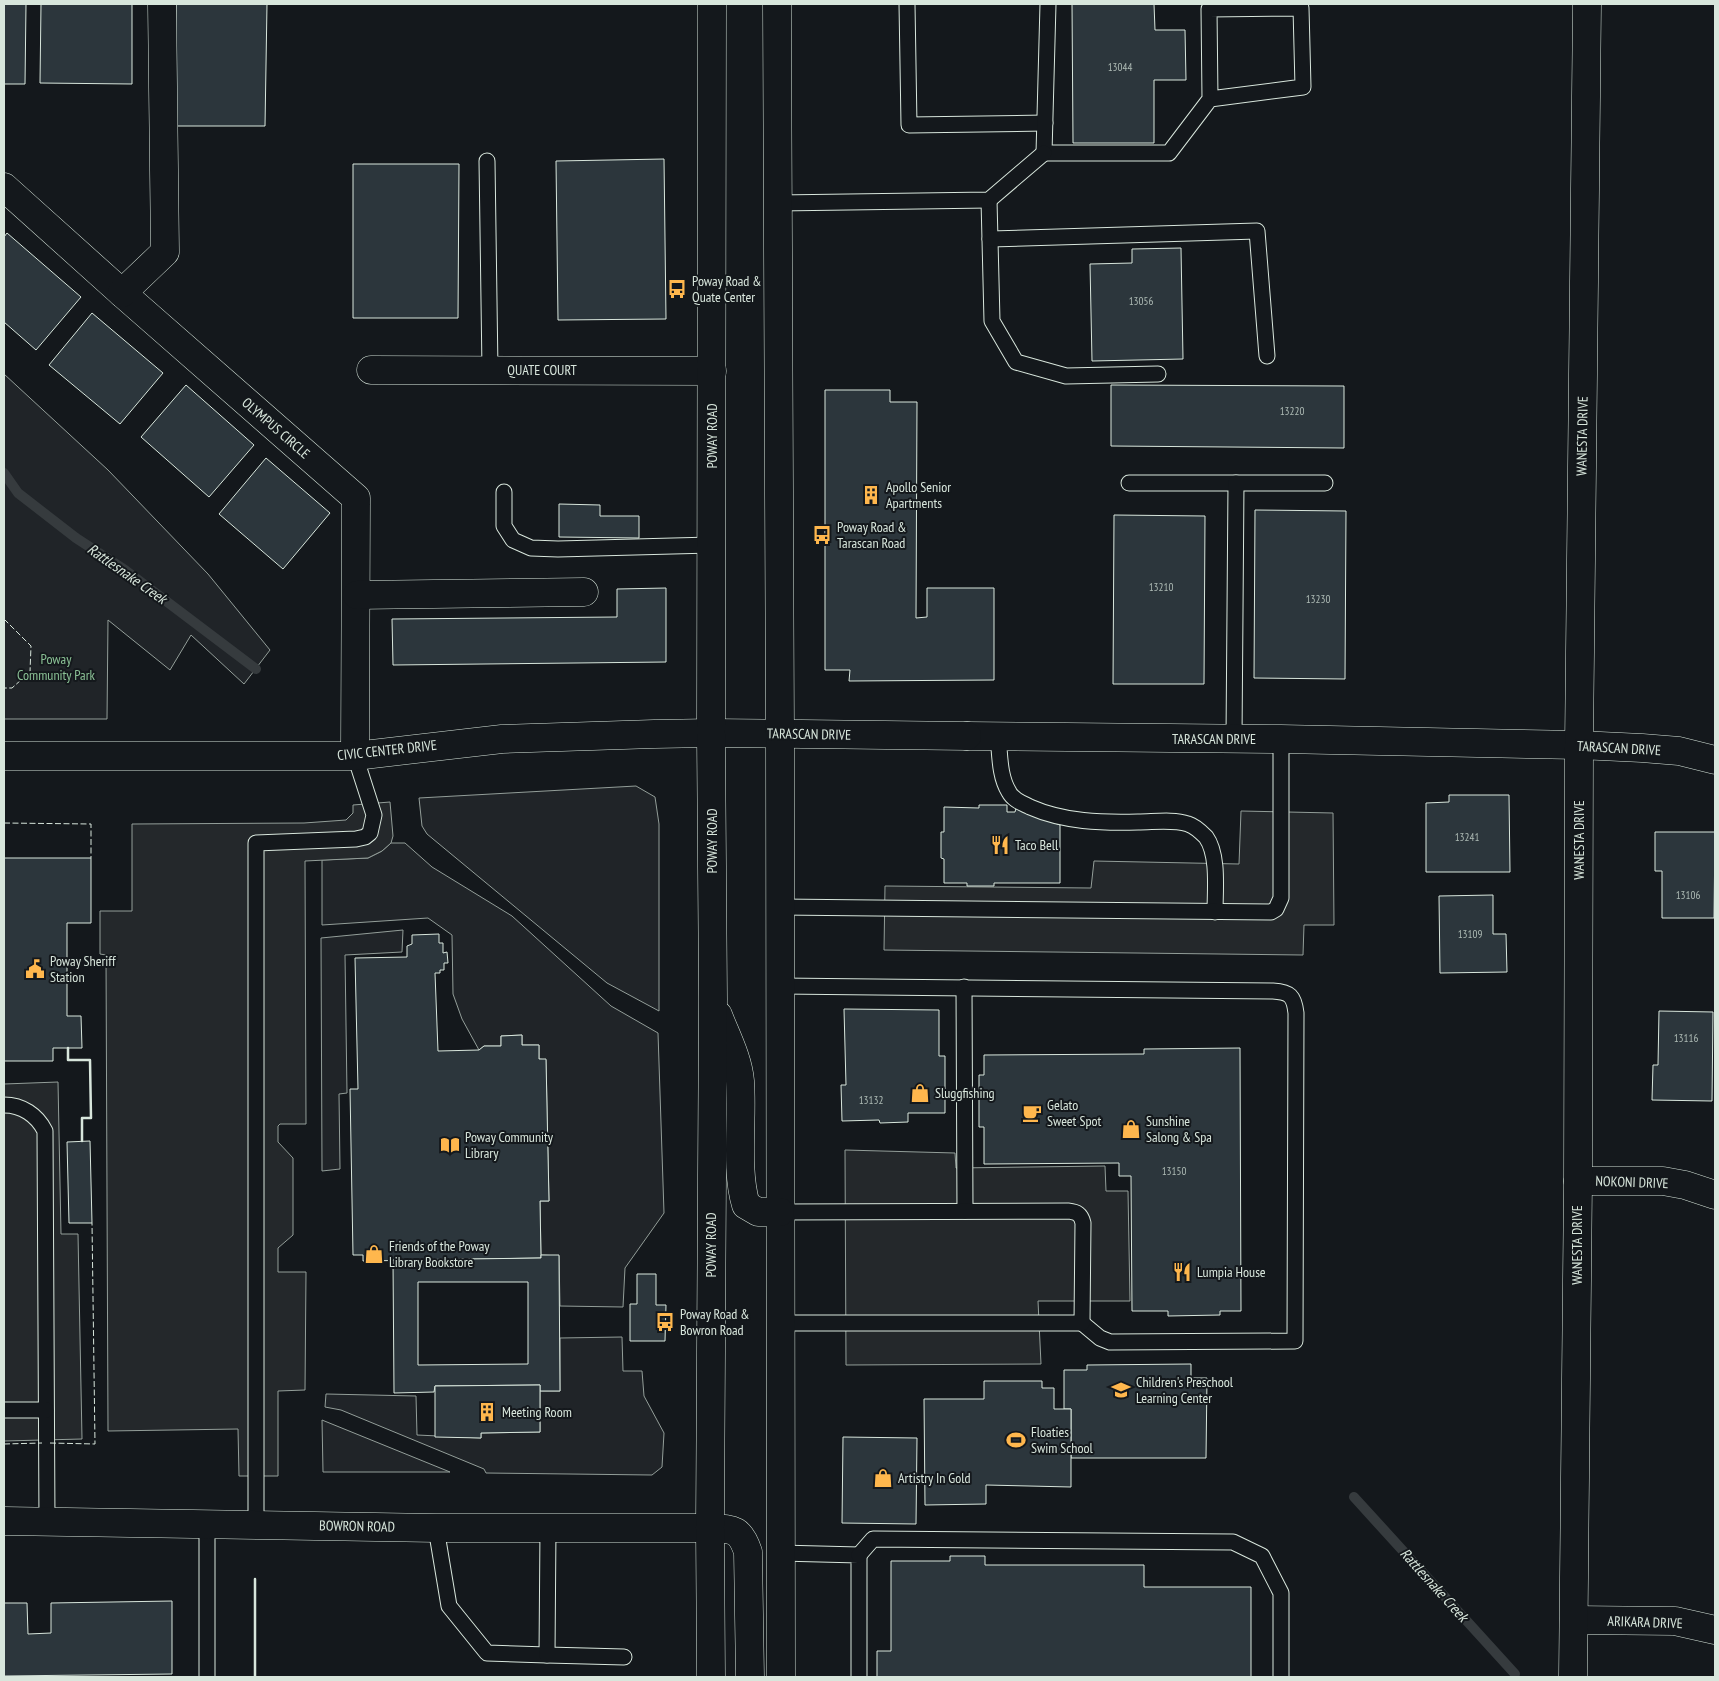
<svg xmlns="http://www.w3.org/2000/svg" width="1719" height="1681" viewBox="0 0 1719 1681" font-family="'PT Sans Narrow',sans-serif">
	<rect width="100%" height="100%" fill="#14181c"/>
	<g fill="#202428" stroke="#939e99">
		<polygon points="4,374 108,470 208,574 270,650 244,684 191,635 170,670 108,620 107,719 4,719"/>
		<polygon points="636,786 655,797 659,824 659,1011 607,983 427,834 422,826 419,798"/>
		<polygon points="391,843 405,843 432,867 512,916 611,1006 658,1033 664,1213 625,1268 623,1307 560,1306 559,1256 541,1255 540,1201 549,1201 546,1060 539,1059 539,1045 522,1045 522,1035 501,1036 501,1046 484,1046 479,1050 462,1019 453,994 452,935 428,918 322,925 322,860 368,858 382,851"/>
		<polygon points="403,930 402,952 345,955 347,1093 339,1094 340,1169 322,1171 321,938"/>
		<polygon points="622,1337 623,1371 642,1371 644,1396 664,1433 662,1467 652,1475 486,1473 484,1469 341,1410 325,1407 326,1394 416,1396 417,1435 481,1438 481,1433 540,1432 540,1391 560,1391 560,1338"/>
		<polygon points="322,1420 450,1472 323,1472"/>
	</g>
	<g fill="#24282b" stroke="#939e99">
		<polygon points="390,802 393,836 391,843 382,851 368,858 305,861 306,1124 280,1124 278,1126 278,1142 293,1158 293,1235 278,1248 278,1272 306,1272 305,1390 278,1391 278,1476 239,1476 238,1429 108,1431 106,955 100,954 100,911 132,911 132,824 304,823 346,820 353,813 353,805"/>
		<polygon points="1241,811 1333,813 1334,925 1304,925 1303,955 884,950 885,886 1091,888 1094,861 1239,864"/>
		<polygon points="58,1082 61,1234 78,1234 82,1439 4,1441 4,1084"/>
		<polygon points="845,1150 955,1153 956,1168 1105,1166 1106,1191 1128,1191 1130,1301 1038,1301 1041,1364 846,1365"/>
	</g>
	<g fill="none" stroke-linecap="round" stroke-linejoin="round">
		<g stroke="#363b3e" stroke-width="10">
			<polyline points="4,473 18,493 76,538 125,570 256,669"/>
			<polyline points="1354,1497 1515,1674"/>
		</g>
	</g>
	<g fill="#2c363c" stroke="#d8e6dc" fill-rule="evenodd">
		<polygon points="4,4 26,4 25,84 4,84"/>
		<polygon points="41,4 132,4 132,84 40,83"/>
		<polygon points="176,4 267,4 265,126 174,126"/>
		<polygon points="1072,4 1154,4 1155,30 1185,30 1186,80 1154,80 1154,143 1073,143"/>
		<polygon points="664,159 666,319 558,320 556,161"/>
		<polygon points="353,164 459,164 458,318 353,318"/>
		<polygon points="7,233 81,297 36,350 4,322 4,237"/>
		<polygon points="1181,248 1183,359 1092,361 1090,264 1132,263 1132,249"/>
		<polygon points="92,313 163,373 120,424 49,365"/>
		<polygon points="186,385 254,445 209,497 141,437"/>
		<polygon points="1111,385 1344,386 1344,448 1111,446"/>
		<polygon points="825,390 890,390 890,402 917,402 916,618 927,617 927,588 994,588 994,680 849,681 850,670 825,670"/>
		<polygon points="266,458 330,513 283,569 219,514"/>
		<polygon points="559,504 600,505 600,516 639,516 639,538 559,537"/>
		<polygon points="1255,510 1346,511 1345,679 1254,678"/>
		<polygon points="1114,515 1205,516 1204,684 1113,684"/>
		<polygon points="666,588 666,662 393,665 392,619 617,617 617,589"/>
		<polygon points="1449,795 1509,795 1510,872 1426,872 1426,803 1449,802"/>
		<polygon points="979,805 1007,805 1007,812 1015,812 1016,808 1060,825 1060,883 994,883 994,886 967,886 967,883 944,883 944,859 941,858 941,832 944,832 944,807 979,808"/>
		<polygon points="1655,832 1715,832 1714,918 1662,918 1662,871 1655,871"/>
		<polygon points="4,858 91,858 91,923 67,923 67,1016 81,1016 82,1048 53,1048 53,1061 4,1061"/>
		<polygon points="1493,895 1493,934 1506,934 1507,972 1440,973 1439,896"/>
		<polygon points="439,934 439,943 443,943 443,953 447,952 448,963 444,963 444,970 440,970 440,973 435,973 438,1051 479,1050 484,1046 501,1046 501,1036 522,1035 522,1045 539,1045 539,1059 546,1059 549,1201 540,1201 541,1258 363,1261 363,1255 353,1255 350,1089 358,1089 355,958 407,957 407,946 412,944 412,935"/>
		<polygon points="844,1009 939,1010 939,1056 945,1056 945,1113 908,1113 908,1122 880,1123 879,1120 842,1121 841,1085 846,1085"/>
		<polygon points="1659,1011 1713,1012 1712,1101 1652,1100 1653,1065 1658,1065"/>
		<polygon points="1240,1048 1241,1311 1220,1311 1220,1315 1168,1316 1168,1311 1132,1311 1131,1176 1119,1176 1119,1163 984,1164 984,1127 979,1127 979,1075 984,1075 984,1055 1144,1054 1144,1049"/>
		<polygon points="90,1141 92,1223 69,1223 67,1142"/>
		<path d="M541 1255H559L560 1391H540V1385L435 1386 434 1392 394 1393 393 1260 541 1258ZM418 1282H528V1364L418 1365Z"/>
		<polygon points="637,1274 656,1274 656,1305 666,1305 665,1341 630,1341 630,1304 637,1304"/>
		<polygon points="1191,1364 1191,1378 1207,1378 1206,1458 1071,1458 1071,1409 1064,1409 1064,1370 1087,1370 1087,1365"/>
		<polygon points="984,1381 1042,1381 1042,1388 1054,1388 1054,1409 1071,1409 1071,1487 986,1485 986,1504 925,1505 924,1399 984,1399"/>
		<polygon points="540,1385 540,1432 481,1433 481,1438 435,1437 435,1386"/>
		<polygon points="843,1437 917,1438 916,1524 842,1523"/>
		<polygon points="950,1556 985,1556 985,1565 1144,1565 1144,1587 1251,1587 1251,1677 877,1677 877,1651 891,1651 891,1561 950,1561"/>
		<polygon points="172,1601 172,1674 4,1676 4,1603 27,1603 28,1634 51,1633 51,1603"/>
	</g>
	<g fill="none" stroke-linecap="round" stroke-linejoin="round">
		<g stroke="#d8e6dc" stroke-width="17">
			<g id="service">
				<polyline points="907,4 909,125 1045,123"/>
				<polyline points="1048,4 1044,153 1169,153 1210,99 1209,9 1301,8 1303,87 1210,99"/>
				<polyline points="487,161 490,370"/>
				<polyline points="989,200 992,321 1016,362 1066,376 1158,374"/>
				<polyline points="778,203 989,200 1044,153"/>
				<polyline points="990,239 1257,231 1267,356"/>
				<polyline points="1129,483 1236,483"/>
				<polyline points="504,492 504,526 513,540 531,548 558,549 711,545"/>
				<path d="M998 736C1000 754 999 776 1009 792 1013 800 1022 803 1030 807 1064 822 1102 823 1138 822 1154 822 1173 819 1188 824 1195 826 1201 832 1206 837 1219 855 1215 891 1215 912"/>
				<polyline points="1234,739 1236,483 1325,483"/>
				<polyline points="780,907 1271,912 1276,909 1281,898 1281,739"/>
				<path d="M780 986 1273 991C1290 992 1294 996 1296 1013L1295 1341 1110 1342 1100 1338 1082 1323"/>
				<polyline points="964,987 965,1211"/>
				<path d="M4 1105C22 1105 37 1115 45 1131L47 1522"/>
				<path d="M780 1212 1068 1211C1077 1212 1081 1214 1083 1223L1082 1323H780"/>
				<polyline points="4,1410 46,1410"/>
				<polyline points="256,1525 256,843 356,839 365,837 370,833 374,815 355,756"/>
				<polyline points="436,1528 449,1606 487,1653 547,1655"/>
				<polyline points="548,1528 547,1655 624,1657"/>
				<polyline points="780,1553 859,1555 859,1677"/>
				<polyline points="859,1555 873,1539 1233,1542 1262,1556 1281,1593 1281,1677"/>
				<polyline points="207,1677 207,1524"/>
			</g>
		</g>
		<g stroke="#d8e6dc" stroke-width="29">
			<g id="minor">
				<polyline points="4,187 122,293 356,498 355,756"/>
				<polyline points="122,293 165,252 162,4"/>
				<polyline points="371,370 712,371"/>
				<polyline points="357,595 584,592"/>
				<polyline points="967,736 1281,739 1579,745 1642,748 1679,751 1715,760"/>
				<polyline points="1578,1181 1663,1181 1685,1185 1715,1195"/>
				<polyline points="1574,1620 1675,1621 1715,1630"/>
				<polyline points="1573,1677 1578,1181 1579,745 1587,4"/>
			</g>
		</g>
		<g stroke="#d8e6dc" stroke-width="29">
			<g id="tertiary">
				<polyline points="4,756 355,756 502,739 654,734 711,733 967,736"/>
				<polyline points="4,1521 436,1528 710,1528"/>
			</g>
		</g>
		<g stroke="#d8e6dc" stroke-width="29">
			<g id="primary">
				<polyline points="777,4 780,734 781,1677"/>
				<path d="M718 1015C726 1036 738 1058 740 1081 743 1119 735 1169 746 1205L758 1212H780"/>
				<path d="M710 1528C733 1529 740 1528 748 1552L750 1677"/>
				<polyline points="711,1677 710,1528 713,999 711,733 712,4"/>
			</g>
		</g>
		<use href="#service" stroke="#14181c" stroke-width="15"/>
		<use href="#minor" stroke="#14181c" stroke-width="28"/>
		<use href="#tertiary" stroke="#14181c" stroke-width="28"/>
		<use href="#primary" stroke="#14181c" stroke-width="28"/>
		<g stroke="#d8e6dc" stroke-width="1" stroke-dasharray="6 2.5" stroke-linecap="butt">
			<polyline points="4,619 31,646 30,672 12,688 4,688"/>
			<polyline points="4,823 91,824 91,858"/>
			<polyline points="50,1443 95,1444 92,1223"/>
			<polyline points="4,1444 42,1443"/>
		</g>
		<g stroke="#d8e6dc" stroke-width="2.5">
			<polyline points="68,1048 68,1060 90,1060 91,1118 82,1118 82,1141"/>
			<polyline points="255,1579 255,1677"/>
		</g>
	</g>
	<defs>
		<g id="bus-bare" transform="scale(1.5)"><path d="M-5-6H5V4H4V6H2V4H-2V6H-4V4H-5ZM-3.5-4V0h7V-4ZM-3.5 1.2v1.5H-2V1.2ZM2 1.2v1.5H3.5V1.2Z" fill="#ffb74d" stroke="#14181c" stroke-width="2.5" paint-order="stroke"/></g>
		<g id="building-bare" transform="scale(1.5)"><path d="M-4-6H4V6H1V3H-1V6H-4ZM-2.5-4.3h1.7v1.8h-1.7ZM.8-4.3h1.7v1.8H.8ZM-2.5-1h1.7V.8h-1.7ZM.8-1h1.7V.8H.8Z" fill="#ffb74d" stroke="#14181c" stroke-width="2.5" paint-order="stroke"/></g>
		<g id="restaurant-bare" transform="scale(1.5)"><path d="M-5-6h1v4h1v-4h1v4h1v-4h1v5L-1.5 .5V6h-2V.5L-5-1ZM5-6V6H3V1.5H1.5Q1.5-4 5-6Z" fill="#ffb74d" stroke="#14181c" stroke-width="2.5" paint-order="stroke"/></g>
		<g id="civic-bare" transform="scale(1.5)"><path d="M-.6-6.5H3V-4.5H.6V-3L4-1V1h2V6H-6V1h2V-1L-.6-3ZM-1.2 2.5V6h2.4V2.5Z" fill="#ffb74d" stroke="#14181c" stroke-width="2.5" paint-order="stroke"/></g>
		<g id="shop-bare" transform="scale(1.5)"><path d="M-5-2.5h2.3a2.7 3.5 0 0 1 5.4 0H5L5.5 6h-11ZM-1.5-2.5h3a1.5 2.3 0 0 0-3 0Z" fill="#ffb74d" stroke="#14181c" stroke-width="2.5" paint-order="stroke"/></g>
		<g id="cafe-bare" transform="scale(1.5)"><path d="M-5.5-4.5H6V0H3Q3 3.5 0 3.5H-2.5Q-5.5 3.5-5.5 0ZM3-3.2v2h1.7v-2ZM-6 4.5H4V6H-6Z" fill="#ffb74d" stroke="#14181c" stroke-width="2.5" paint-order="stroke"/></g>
		<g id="library-bare" transform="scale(1.5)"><path d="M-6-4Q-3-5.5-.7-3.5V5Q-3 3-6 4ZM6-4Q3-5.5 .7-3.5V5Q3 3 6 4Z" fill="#ffb74d" stroke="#14181c" stroke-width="2.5" paint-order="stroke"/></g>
		<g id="school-bare" transform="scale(1.5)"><path d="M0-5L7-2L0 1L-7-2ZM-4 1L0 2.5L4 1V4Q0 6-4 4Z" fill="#ffb74d" stroke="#14181c" stroke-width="2.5" paint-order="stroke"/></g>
		<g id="stadium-bare" transform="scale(1.5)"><path d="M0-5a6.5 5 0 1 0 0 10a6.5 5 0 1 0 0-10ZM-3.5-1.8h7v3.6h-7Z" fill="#ffb74d" stroke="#14181c" stroke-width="2.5" paint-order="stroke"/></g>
	</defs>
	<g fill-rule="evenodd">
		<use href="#bus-bare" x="677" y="289"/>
		<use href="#building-bare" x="871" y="495"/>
		<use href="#bus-bare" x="822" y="535"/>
		<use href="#restaurant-bare" x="1000" y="845"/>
		<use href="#civic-bare" x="35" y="969"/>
		<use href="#shop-bare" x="920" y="1093"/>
		<use href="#cafe-bare" x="1032" y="1113"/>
		<use href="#shop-bare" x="1131" y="1129"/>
		<use href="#library-bare" x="450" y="1145"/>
		<use href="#shop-bare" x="374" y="1254"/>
		<use href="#restaurant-bare" x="1182" y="1272"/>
		<use href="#bus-bare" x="665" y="1322"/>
		<use href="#school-bare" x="1121" y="1390"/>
		<use href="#building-bare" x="487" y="1412"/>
		<use href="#stadium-bare" x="1016" y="1440"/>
		<use href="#shop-bare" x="883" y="1478"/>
	</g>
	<g text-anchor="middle" stroke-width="4" stroke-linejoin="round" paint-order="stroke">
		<g font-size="11" fill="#adbab4">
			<text x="1120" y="71">13044</text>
			<text x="1141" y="305">13056</text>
			<text x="1292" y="415">13220</text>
			<text x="1161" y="591">13210</text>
			<text x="1318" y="603">13230</text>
			<text x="1467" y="841">13241</text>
			<text x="1688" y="899">13106</text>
			<text x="1470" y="938">13109</text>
			<text x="1686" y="1042">13116</text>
			<text x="871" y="1104">13132</text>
			<text x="1174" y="1175">13150</text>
		</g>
		<g font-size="14" fill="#d8e6dc" stroke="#14181c" text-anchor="start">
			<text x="692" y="286">Poway Road &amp;<tspan x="692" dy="16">Quate Center</tspan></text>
			<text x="886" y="492">Apollo Senior<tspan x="886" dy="16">Apartments</tspan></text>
			<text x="837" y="532">Poway Road &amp;<tspan x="837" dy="16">Tarascan Road</tspan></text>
			<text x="1015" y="850">Taco Bell</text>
			<text x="50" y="966">Poway Sheriff<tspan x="50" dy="16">Station</tspan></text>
			<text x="935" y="1098">Sluggfishing</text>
			<text x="1047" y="1110">Gelato<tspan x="1047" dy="16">Sweet Spot</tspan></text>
			<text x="1146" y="1126">Sunshine<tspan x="1146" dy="16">Salong &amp; Spa</tspan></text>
			<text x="465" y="1142">Poway Community<tspan x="465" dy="16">Library</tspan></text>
			<text x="389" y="1251">Friends of the Poway<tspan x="389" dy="16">Library Bookstore</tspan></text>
			<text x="1197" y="1277">Lumpia House</text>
			<text x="680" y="1319">Poway Road &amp;<tspan x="680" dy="16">Bowron Road</tspan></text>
			<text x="1136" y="1387">Children's Preschool<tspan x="1136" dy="16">Learning Center</tspan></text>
			<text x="502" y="1417">Meeting Room</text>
			<text x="1031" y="1437">Floaties<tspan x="1031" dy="16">Swim School</tspan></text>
			<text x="898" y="1483">Artistry In Gold</text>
		</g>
		<g font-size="14" fill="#d8e6dc" stroke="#14181c">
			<text x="542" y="375">QUATE COURT</text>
			<text transform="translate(276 428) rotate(41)" y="5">OLYMPUS CIRCLE</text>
			<text transform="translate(712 436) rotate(-90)" y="5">POWAY ROAD</text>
			<text transform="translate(1582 436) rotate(-89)" y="5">WANESTA DRIVE</text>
			<text transform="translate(809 734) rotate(1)" y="5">TARASCAN DRIVE</text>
			<text x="1214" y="744">TARASCAN DRIVE</text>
			<text transform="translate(1619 748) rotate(3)" y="5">TARASCAN DRIVE</text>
			<text transform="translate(387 750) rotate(-6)" y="5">CIVIC CENTER DRIVE</text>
			<text transform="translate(1579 840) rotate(-90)" y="5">WANESTA DRIVE</text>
			<text transform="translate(712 841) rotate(-90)" y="5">POWAY ROAD</text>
			<text transform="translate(1632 1182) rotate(2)" y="5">NOKONI DRIVE</text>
			<text transform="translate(711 1245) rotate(-90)" y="5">POWAY ROAD</text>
			<text transform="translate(1577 1245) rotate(-90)" y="5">WANESTA DRIVE</text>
			<text transform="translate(357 1526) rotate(1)" y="5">BOWRON ROAD</text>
			<text transform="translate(1645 1622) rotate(2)" y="5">ARIKARA DRIVE</text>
		</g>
		<g font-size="14" fill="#8ac095" stroke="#14181c">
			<text x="56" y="664">Poway<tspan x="56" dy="16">Community Park</tspan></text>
		</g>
		<g font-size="15" font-style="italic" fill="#d8e6dc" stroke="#14181c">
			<text transform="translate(127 574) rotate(35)" y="5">Rattlesnake Creek</text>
			<text transform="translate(1434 1585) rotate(48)" y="5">Rattlesnake Creek</text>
		</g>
	</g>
	<rect width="1719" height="1681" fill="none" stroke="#d8e6dc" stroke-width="10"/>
</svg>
